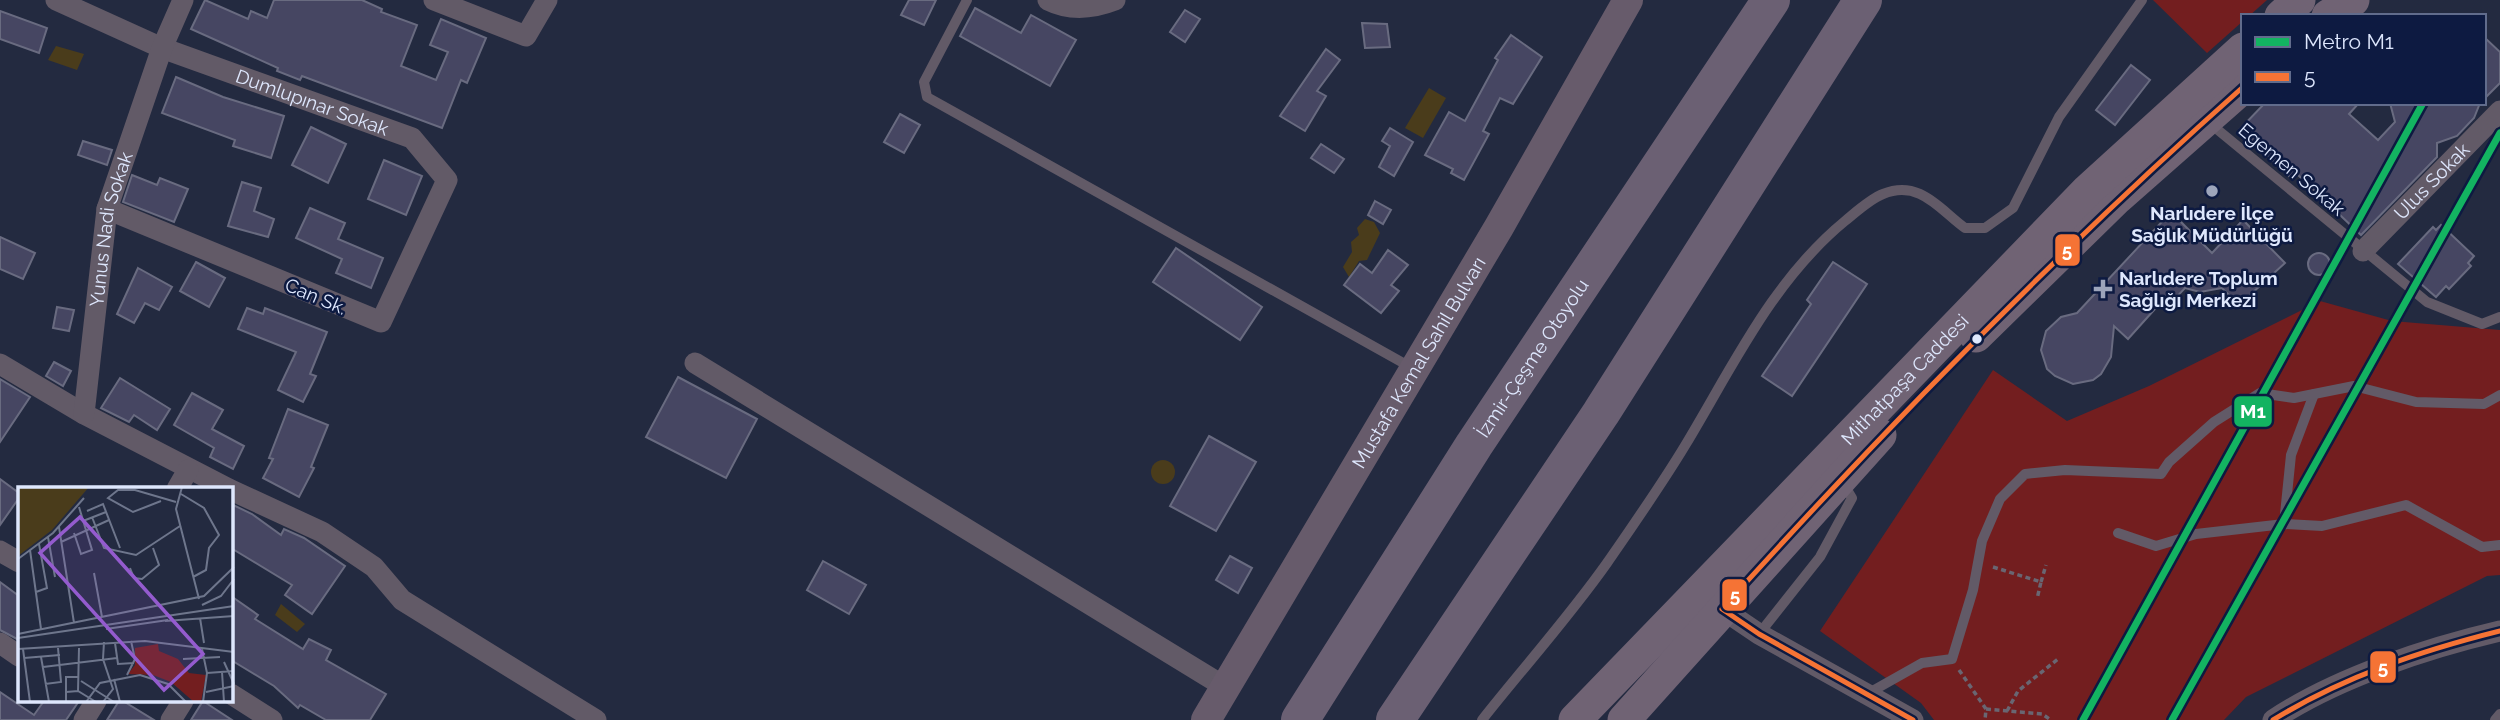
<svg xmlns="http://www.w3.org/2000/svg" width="2500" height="720" viewBox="0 0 2500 720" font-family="Raleway,sans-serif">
	<rect width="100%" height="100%" fill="#232a40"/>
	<g fill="#731e1f">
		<polygon points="2153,0 2267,0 2249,16 2243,16 2243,21 2207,53"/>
		<polygon points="2320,301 2392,321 2500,330 2500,575 2487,576 2246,697 2224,720 1934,720 1921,703 1820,631 1993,370 2067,421 2149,386"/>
	</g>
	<g fill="#4a3c1b">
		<polygon points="56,46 84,54 77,70 48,60"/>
		<polygon points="1429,88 1446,98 1423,138 1405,128"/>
		<polygon points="1365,219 1374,222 1380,233 1367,260 1359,261 1349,277 1343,267 1352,252 1351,242 1359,235 1357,228"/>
		<circle cx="1163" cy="472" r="12"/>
		<polygon points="281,604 305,624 297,632 275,615"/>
	</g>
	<g fill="#464662" stroke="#696b80" stroke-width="2">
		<polygon points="205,0 248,19 251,11 267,18 274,0 362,0 382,9 381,12 417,25 401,66 436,80 448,52 430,45 441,19 486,38 467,83 461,80 442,128 302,76 300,80 277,71 278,68 191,29"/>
		<polygon points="909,0 936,0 924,25 901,15"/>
		<polygon points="975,8 1021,33 1031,15 1076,40 1050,86 960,36"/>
		<polygon points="1185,10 1200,19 1185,42 1170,32"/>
		<polygon points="0,11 47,28 39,53 0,39"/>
		<polygon points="1362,23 1387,24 1390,47 1365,48"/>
		<polygon points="1511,35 1542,57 1513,104 1500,98 1483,131 1489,134 1464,180 1451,173 1453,169 1425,155 1449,112 1465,121 1498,60 1495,58"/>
		<polygon points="2484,37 2500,52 2500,83 2484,99"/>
		<polygon points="1326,49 1340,60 1317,91 1326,96 1305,131 1280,116"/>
		<polygon points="2131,65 2150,80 2115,125 2096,110"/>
		<polygon points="176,77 223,97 284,116 271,158 233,146 235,140 162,113"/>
		<polygon points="2265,103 2359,103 2349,114 2378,140 2395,122 2390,103 2480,103 2474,118 2457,136 2437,143 2437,157 2361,235 2297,174 2292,179 2240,129"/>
		<polygon points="900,114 920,125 904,153 884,142"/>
		<polygon points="311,127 346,144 328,183 292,165"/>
		<polygon points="1390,128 1413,142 1394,176 1379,167 1390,146 1382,141"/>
		<polygon points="83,141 112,150 107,165 78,155"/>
		<polygon points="1321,144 1344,159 1334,173 1311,158"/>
		<polygon points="384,160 422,176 406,215 368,199"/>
		<polygon points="132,175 157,185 160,178 188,189 174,222 123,202"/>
		<polygon points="242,182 261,188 254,211 274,219 268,237 228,226"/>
		<polygon points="1375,201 1391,210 1383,224 1368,215"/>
		<polygon points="310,208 345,223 338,239 383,258 371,288 336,273 342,259 296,238"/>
		<polygon points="2171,212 2212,253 2243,220 2285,263 2239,305 2222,288 2200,292 2185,288 2169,305 2163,300 2128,339 2114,326 2111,357 2101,374 2093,380 2073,384 2055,376 2047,369 2041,350 2046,331 2061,317 2077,313"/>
		<polygon points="2441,225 2474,256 2468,263 2471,266 2449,289 2446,286 2436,297 2398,264 2433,227 2436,230"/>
		<polygon points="0,237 35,253 23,279 0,269"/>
		<polygon points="1176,248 1262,307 1240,340 1153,282"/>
		<polygon points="1388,250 1408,265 1391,285 1399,291 1381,313 1344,285 1360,264 1372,273"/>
		<circle cx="2319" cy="264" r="11"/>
		<polygon points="196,262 225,278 209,307 180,291"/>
		<polygon points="1833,262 1867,284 1792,396 1762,376 1811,304 1807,300"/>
		<polygon points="138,268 172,287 159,310 145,303 134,323 117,314"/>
		<polygon points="57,307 74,310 69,331 53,328"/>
		<polygon points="247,308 263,314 265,308 327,332 310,374 316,376 303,402 278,390 296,352 238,329"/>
		<polygon points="54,362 71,371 63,386 46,376"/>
		<polygon points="678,377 757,419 726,478 646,437"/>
		<polygon points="120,378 170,409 157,430 134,415 129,422 101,408"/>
		<polygon points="0,379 30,397 0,442"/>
		<polygon points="192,393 223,410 212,429 244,446 233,469 210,457 214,448 174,425"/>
		<polygon points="288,409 328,425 311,467 314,468 299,497 263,478 273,459 269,458"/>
		<polygon points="1209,436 1256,462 1216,531 1170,506"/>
		<polygon points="0,479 19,493 19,498 0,525"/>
		<polygon points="231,504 252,514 281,535 284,529 304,538 345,566 312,614 285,595 292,585 231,548"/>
		<polygon points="1230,556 1252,568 1238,593 1216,580"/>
		<polygon points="823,561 866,585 849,614 807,590"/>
		<polygon points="0,582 19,596 19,640 0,630"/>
		<polygon points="231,596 258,615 255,619 303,649 309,639 331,650 326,660 386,694 370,720 326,720 300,705 298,708 274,686 231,660"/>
		<polygon points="0,692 34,715 44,701 79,701 66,720 0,720"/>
		<polygon points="119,701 123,701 154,720 107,720"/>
		<polygon points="203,701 232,720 191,720"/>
	</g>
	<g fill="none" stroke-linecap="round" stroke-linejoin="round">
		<g stroke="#696672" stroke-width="3.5" stroke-dasharray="5 3.5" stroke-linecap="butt">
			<polyline points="1993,567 2041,582 2037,599"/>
			<polyline points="2041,582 2046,565"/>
			<polyline points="1959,670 1986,709 1985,720"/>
			<polyline points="1986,709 2042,714 2051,720"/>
			<polyline points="2007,711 2018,691 2058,659"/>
		</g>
		<g stroke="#625a67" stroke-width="10">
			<polyline points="967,0 924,82 927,97 1414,369"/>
			<polyline points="2207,121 2427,302 2482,324 2500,317"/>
			<polyline points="2284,524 2291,455 2314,394"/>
			<polyline points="2118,533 2156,546 2196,534 2284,524 2322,526 2406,505 2482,547 2500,545"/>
			<polyline points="1759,634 1820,557 1852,498 1843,483"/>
			<polyline points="1867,694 1922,663 1952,659 1973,590 1982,541 2000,499 2025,474 2065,470 2161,474 2169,462 2214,422 2260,393 2294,398 2354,386 2416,402 2484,404 2500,395"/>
			<path d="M1482 720C1523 668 1569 617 1607 563 1634 524 1662 484 1686 444 1733 366 1773 280 1845 221 1856 212 1870 199 1883 194 1920 179 1940 210 1965 228H1985L2013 208 2059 117 2142 0"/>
			<polyline points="2495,720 2500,714"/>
		</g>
		<g stroke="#625a67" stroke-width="21">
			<path id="s1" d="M56 0 162 48 412 138 447 180 381 322 107 209"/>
			<polyline points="434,0 526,36 547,0"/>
			<path d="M1048 0C1070 11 1092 9 1115 0"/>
			<path id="s2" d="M2363 251 2500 111"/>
			<polyline points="695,363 1225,687"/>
			<polyline points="0,364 84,414 229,489"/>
			<path id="s3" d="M84 414 107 209 162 48 183 0"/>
			<polyline points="177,489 188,470"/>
			<polyline points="231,490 322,532 374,567 402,600 596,720"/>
			<polyline points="0,551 19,562"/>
			<polyline points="1722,609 1759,634 1913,720"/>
			<polyline points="0,643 19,656"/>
			<polyline points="231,694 272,720"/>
			<polyline points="84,720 96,701"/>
			<polyline points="171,720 183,701"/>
			<path d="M2273 720C2336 678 2427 648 2500 631"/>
		</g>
		<path stroke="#675b6b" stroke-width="30" id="s4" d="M1206 720 1499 227 1628 0"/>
		<g stroke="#706374" stroke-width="33">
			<polyline points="2281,16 2299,0"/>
			<polyline points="2328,16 2353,0"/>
			<polyline points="1976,336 2117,198 2243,87"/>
			<path id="s5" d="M1575 720 2087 191 2243 49"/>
			<polyline points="1624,720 1880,435"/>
		</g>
		<g stroke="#6b6073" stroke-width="38">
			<path id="s6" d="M1300 720 1474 445 1771 0"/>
			<polyline points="1395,720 1601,413 1863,0"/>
		</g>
		<g stroke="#0d1a41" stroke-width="10">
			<g id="bus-1">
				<path d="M1913 720 1759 634 1722 609C1887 426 2058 251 2243 87"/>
				<path d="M2273 720C2343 677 2420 651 2500 631"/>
			</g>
		</g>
		<use href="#bus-1" stroke="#f57335" stroke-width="5"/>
		<g stroke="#0d1a41" stroke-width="12">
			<g id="metro-1">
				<polyline points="2083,720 2423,103"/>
				<polyline points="2172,720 2500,133"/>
			</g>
		</g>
		<use href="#metro-1" stroke="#13b361" stroke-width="7"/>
	</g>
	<g fill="#9da5bb" stroke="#0d1a41" stroke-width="2.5">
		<circle cx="2212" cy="191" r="7"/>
		<path d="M2099.5 278.5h7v7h7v7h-7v7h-7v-7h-7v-7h7z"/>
	</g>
	<circle fill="#dee7fd" stroke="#0d1a41" stroke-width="2.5" cx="1977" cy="339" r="6"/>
	<g text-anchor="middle" stroke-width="5" stroke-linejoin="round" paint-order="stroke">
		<g font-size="19" fill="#dee7fd" stroke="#0d1a41">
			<text dy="7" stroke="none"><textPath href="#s1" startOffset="276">Dumlupınar Sokak</textPath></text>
			<text transform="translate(2292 169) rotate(40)" y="7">Egemen Sokak</text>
			<text dy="7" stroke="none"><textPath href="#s2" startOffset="98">Ulus Sokak</textPath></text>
			<text dy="7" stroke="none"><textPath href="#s3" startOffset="187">Yunus Nadi Sokak</textPath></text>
			<text transform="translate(316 296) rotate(23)" y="7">Can Sk.</text>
			<text dy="7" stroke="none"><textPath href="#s6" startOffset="430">İzmir-Çeşme Otoyolu</textPath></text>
			<text dy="7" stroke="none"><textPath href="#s4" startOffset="416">Mustafa Kemal Sahil Bulvarı</textPath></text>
			<text dy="7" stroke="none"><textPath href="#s5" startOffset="474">Mithatpaşa Caddesi</textPath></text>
		</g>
		<g font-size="19" font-weight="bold" fill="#dee7fd" stroke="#0d1a41">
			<text x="2212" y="220">Narlıdere İlçe<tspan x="2212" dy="22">Sağlık Müdürlüğü</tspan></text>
			<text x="2119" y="285" text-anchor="start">Narlıdere Toplum<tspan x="2119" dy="22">Sağlığı Merkezi</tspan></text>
		</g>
	</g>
	<g transform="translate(18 487)">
		<rect width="215" height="215" fill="#232a40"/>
		<path d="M140 157 141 164 160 172 171 186 188 188 183 215H176L153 195 135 188 110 187 117 178V161Z" fill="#731e1f"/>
		<path d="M0 0H71L34 43 0 69Z" fill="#4a3c1b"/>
		<path fill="none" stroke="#6e768c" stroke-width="2" d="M164 0 158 22 181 112M163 7 186 21 201 48 191 61 188 83 175 90M143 14 115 25 90 11 100 3H117L158 15M69 24 85 17 102 61M74 30 86 61 118 68 162 39M65 34 88 25M41 40 56 136M56 46 63 67 74 63 61 20M30 50 37 90M43 55 91 33M12 63 23 142M0 72 35 46 66 11M112 81 116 91 124 92 141 78 135 61M76 86 84 130M18 105 29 101 21 57M184 118 203 109 216 92M182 131 186 156M147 134 216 129M88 142 150 133M0 147 186 109 216 80M0 151 216 119M97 156 100 177 116 176M0 162 127 154 216 165M5 162 12 215M184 162 189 186 185 215M23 170 31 215M6 171 42 168M165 172 202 170M206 175 216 197M25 180 99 171M204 185 206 215M189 186 216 184M109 188 117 172 113 154M96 192 102 215M63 194 96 215M27 197 43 195 40 161M60 204 61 161M48 205 60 204 78 215M188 205 216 199M48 215V190H61M68 215 82 196 122 188 150 197 168 215M85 215 95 202 85 172 86 155"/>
		<path fill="#945bce" fill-opacity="0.15" stroke="#945bce" stroke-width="3.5" d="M62 30 185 167 146 203 22 66Z"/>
		<rect width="215" height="215" fill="none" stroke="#dee7fd" stroke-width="3.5"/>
	</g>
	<g stroke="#0d1a41" stroke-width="2.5">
		<rect x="2054" y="233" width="27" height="34" rx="7" fill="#f57335"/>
		<rect x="2233" y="395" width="40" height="33" rx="7" fill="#13b361"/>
		<rect x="1721" y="578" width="27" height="34" rx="7" fill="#f57335"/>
		<rect x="2369" y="650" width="28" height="34" rx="7" fill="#f57335"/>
	</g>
	<g font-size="19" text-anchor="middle" font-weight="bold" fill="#fff">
		<text x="2067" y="257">5</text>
		<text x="2253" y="418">M1</text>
		<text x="1735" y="602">5</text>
		<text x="2383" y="674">5</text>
	</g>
	<rect x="2241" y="14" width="245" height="91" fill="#0d1a41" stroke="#616c8c" stroke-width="2"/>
	<rect x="2255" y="37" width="35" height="10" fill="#13b361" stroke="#616c8c" stroke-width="2"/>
	<text x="2304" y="49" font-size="21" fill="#dee7fd">Metro M1</text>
	<rect x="2255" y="72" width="35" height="10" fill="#f57335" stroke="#616c8c" stroke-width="2"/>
	<text x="2304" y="84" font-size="21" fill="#dee7fd">5</text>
</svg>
